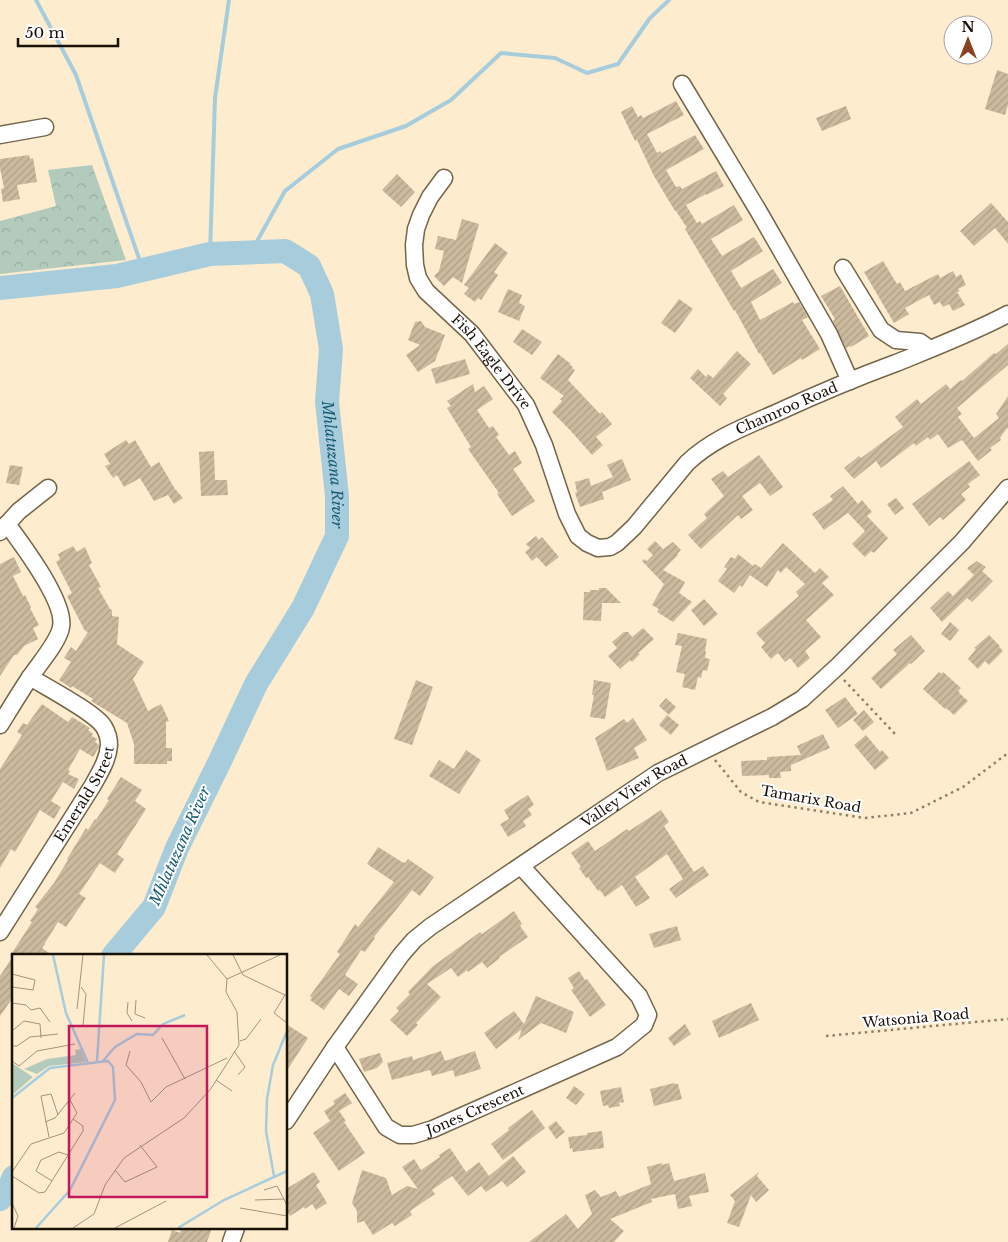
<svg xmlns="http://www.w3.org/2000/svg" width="1008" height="1242" viewBox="0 0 1008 1242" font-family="'Libre Baskerville',serif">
	<defs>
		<pattern id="forest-crowns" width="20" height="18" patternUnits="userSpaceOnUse" patternTransform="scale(1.25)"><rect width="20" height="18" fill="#b3cbbc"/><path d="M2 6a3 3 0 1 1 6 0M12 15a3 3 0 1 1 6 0" fill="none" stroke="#99ada0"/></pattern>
		<pattern id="building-hatch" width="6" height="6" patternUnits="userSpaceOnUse" patternTransform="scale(1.25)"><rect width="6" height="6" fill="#cbba9d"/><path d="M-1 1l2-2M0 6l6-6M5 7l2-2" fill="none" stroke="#ae9f86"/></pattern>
	</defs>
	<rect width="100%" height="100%" fill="#feecce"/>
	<polygon fill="url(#forest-crowns)" points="92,165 126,260 0,274 0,221 56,206 48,170"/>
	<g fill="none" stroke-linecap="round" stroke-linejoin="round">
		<g stroke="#a7ccdc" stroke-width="4">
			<polyline points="36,0 76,75 143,270"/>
			<polyline points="251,252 285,191 338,149 406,126 451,100 501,53 555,58 587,73 618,64 650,18 669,0"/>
			<polyline points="210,254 215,98 229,0"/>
		</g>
		<g stroke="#a7ccdc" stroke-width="24">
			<path id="s1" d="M0 288 117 276 210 254 285 251 309 266 322 294 331 349 327 402 337 496V536L303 608 256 684 219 763 177 848 154 907 113 956"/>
			<polyline points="0,1199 8,1190 14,1177"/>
		</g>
	</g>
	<g fill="url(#building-hatch)">
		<polygon points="997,70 1008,74 1008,105 1005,115 985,109"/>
		<polygon points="676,101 684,115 647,134 657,153 660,151 662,153 695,135 704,149 666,170 676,187 680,186 682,189 716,171 724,186 706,195 706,194 686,205 697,223 700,221 702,224 734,205 743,220 711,239 722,256 754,237 763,251 731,271 741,288 773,269 782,283 751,302 760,320 793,302 794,304 799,302 808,317 802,320 820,349 802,360 801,358 773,375 760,353 759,354 735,310 734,311 685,229 687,228 676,211 675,211 654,176 637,140 635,141 621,112 632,106 638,117 641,115 643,118"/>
		<polygon points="846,106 851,119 822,131 816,118"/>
		<polygon points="29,155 30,159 33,158 37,182 17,185 20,199 3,202 1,189 4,188 0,168 0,159"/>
		<polygon points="397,174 415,192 401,207 382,190"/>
		<polygon points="991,203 1008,222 1008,244 995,228 974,246 960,231"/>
		<polygon points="462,219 479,224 462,283 453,277 444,286 434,276 439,271 444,251 435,249 438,236 456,240"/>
		<polygon points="495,243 508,253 494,272 498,275 481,300 478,298 475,302 464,294 469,288 464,285"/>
		<polygon points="883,261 897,284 900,282 905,291 938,274 940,278 953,271 956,277 961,274 966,285 958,289 960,291 957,292 965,305 953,311 949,304 943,307 940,302 934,305 929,295 905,308 909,314 894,323 864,272"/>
		<polygon points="840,286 869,336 851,347 850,346 846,348 833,321 835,319 821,296"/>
		<polygon points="508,289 522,295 519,303 525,306 519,321 498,312"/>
		<polygon points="679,299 693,309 675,333 661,323"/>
		<polygon points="421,321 425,327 445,335 435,361 418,372 406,355 420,345 408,340 415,322"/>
		<polygon points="522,329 542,342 532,355 513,342"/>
		<polygon points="1008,344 1008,365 957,408 962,414 958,417 974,438 999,418 996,414 1008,396 1008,429 1007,428 1000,438 1001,440 990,448 992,450 978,461 962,440 948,448 938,434 930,440 928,437 916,446 914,443 881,468 876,461 854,479 844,468 859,456 861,458 903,427 895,417 917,399 921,404 946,384 950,389 961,380 962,381 994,353 996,354"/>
		<polygon points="737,351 751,364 723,394 727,398 720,406 690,378 698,369 706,377 708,374 713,378"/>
		<polygon points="558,354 571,364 570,365 573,367 572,368 575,370 568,380 600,414 602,412 612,424 596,437 603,445 592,455 570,430 552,412 562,401 560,399 564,396 540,378"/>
		<polygon points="465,359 470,374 436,384 431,369"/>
		<polygon points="473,384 475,392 484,386 493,399 477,410 489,428 493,426 499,435 496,437 509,455 515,451 522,463 513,469 535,501 512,516 497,494 499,493 468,449 471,447 447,408 451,406 447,401"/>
		<polygon points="126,440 129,444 135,440 151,467 159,462 175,489 183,498 174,504 168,495 154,501 140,478 124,487 117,475 113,478 105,466 110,464 104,454"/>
		<polygon points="214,451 215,480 227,480 228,495 201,496 199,452"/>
		<polygon points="759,455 783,487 770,496 760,483 742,496 753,510 741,519 738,515 701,549 688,535 707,518 704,514 724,496 711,479 723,471 728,477"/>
		<polygon points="622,459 631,480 602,492 604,499 580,507 575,493 577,492 575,482 589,478 591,486 613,477 607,465"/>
		<polygon points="969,461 980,475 968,484 970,487 961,494 966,500 943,520 940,517 929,526 912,504"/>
		<polygon points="10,465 23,467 19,485 6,483"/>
		<polygon points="843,486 858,504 862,500 872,512 867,516 888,538 874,553 871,551 865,557 852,544 865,531 848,513 824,530 812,514 833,500 830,496"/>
		<polygon points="896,498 904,508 895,515 887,504"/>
		<polygon points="536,536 539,540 542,537 559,557 546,567 537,557 532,561 525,552 530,548 526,544"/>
		<polygon points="655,541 663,549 673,542 681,550 677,554 678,555 663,570 685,582 679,593 692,602 673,622 657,612 659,609 652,605 664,584 642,561 643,559 647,561 653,555 647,549"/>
		<polygon points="783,543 815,573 820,568 829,577 822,583 834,595 806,620 821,637 805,651 810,658 798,668 790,658 785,662 778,653 771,659 761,647 765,643 756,633 799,596 796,592 805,584 786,567 781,573 778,570 767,587 750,575 742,587 740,585 734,593 718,581 727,569 724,567 731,557 735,559 738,554 753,566 755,564 761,568"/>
		<polygon points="73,546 77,552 85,547 92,563 89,565 101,587 98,588 110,609 112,610 112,616 119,617 117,644 144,662 133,679 148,711 161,704 169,721 166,722 166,748 172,748 172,761 167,761 167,764 134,764 134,744 127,723 91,701 93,699 72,686 71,688 59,680 71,662 64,658 71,647 76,651 88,632 85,631 67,596 72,593 56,562 60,559 58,554"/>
		<polygon points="14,557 21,572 13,576 23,596 25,595 31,607 30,608 39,625 33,628 38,639 24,646 17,655 14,655 0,676 0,564"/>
		<polygon points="977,561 986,567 982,571 993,581 972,602 967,598 942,622 930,608 948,591 953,596 974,575 967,568"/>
		<polygon points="599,588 606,588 621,603 602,603 601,621 583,620 584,592 590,592 590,590 599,590"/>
		<polygon points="704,599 718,614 704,626 691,610"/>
		<polygon points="950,622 959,630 950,641 941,634"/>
		<polygon points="643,628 654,639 638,653 640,654 632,662 630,660 620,669 608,656 617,648 612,642 624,632 628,632 632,637"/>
		<polygon points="678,633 707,639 705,651 706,652 705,658 710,659 707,671 703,670 701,678 698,677 695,690 682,687 685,674 676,672 682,646 675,645"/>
		<polygon points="911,635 925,651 911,664 910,663 881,689 871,678 897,654 893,650"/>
		<polygon points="989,635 1000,646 999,647 1003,651 989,665 985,661 978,669 968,659 976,649 974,648"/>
		<polygon points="939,672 941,674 943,672 961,688 958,691 960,692 959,693 968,701 954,715 946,708 945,709 923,689"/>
		<polygon points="416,680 433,687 412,745 394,739"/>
		<polygon points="594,680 611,683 605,719 590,717 594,695 592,695"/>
		<polygon points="845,697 858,714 838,728 825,710"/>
		<polygon points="666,698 676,707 669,715 659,706"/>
		<polygon points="42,704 68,722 72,717 90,728 88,730 93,734 92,736 97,739 95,742 99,745 99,747 93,757 80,749 68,770 70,771 68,774 79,779 74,789 63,782 51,801 61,807 54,819 40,810 15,852 11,849 0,868 0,769 22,735 17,732 23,723 27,725"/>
		<polygon points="864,710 874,722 863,731 853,720"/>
		<polygon points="667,715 679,725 671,735 659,725"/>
		<polygon points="633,718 647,740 634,748 639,758 607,771 595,738 624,719 627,723"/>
		<polygon points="823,734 830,748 791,765 791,771 780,772 781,778 769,778 769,775 742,776 741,761 767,760 767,757 801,755 797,746"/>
		<polygon points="866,735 880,752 882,750 889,758 875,770 854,745"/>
		<polygon points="466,750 481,760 459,794 429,776 439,760 454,769"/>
		<polygon points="121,777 142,790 135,801 146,809 117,854 124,859 115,873 100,863 79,894 86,898 66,927 58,922 45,943 45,944 42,948 53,956 14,956 14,996 0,1016 0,976 13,956 10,956 32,922 30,921 38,909 35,907 54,883 68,860 67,859 86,828 88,830 95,819 96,820 109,800 107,799"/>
		<polygon points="528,795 534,805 528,809 532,815 523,821 526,826 508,837 500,824 509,819 504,810"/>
		<polygon points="661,810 669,822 664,826 694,872 703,866 709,875 676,898 669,889 683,879 667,854 635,877 650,898 636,907 622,885 605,897 600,890 598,891 588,877 586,878 579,868 581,867 571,853 588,841 595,851 627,829 629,831"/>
		<polygon points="378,847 402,862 405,863 408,859 434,877 420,896 412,890 374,937 375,938 365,952 361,950 345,975 358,984 349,996 339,989 324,1010 310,1000 312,998 310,996 340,954 337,952 355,924 358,927 394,882 367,864"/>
		<polygon points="514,911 522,924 520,926 528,937 499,957 500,958 487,968 482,962 468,972 467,970 458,977 451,968 427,984 441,997 416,1023 418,1025 407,1036 390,1020 399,1011 396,1008 410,994 408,992 432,967 480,932 482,934"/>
		<polygon points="677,926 681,940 654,948 649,934"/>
		<polygon points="579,971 585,980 587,979 606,1005 590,1017 571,990 574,988 568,978"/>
		<polygon points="536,996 574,1012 566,1033 541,1023 518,1040 522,1029 496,1049 484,1033 514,1011 524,1024"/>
		<polygon points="751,1003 759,1020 719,1038 712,1021"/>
		<polygon points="286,1024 308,1038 286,1072"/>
		<polygon points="685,1024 691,1034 674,1046 668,1038"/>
		<polygon points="441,1051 445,1061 475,1051 481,1069 455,1077 453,1070 432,1076 430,1070 392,1080 387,1063 412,1056 413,1060"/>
		<polygon points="380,1053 383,1062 377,1068 364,1072 359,1059"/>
		<polygon points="674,1083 675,1084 678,1084 682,1099 654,1106 650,1089"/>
		<polygon points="574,1086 585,1094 576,1105 566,1098"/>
		<polygon points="621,1087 624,1102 619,1103 620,1106 609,1108 608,1105 603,1106 600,1091"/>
		<polygon points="345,1093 352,1103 339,1111 346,1121 344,1122 365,1153 339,1171 313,1133 330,1121 324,1111 335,1104 333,1101"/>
		<polygon points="532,1110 545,1128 503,1160 491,1144 509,1130 508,1128"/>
		<polygon points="556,1121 565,1132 556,1139 548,1127"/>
		<polygon points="602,1131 604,1148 573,1152 572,1148 570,1149 568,1137 587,1135 587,1133"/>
		<polygon points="450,1148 466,1172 479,1162 489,1176 513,1156 526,1172 507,1187 502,1181 486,1192 481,1186 468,1196 452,1176 432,1190 435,1194 410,1211 412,1215 395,1226 392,1223 373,1235 364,1221 357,1223 357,1211 352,1203 362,1170 386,1178 392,1195 407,1186 418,1189 402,1167 414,1159 421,1170 440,1157 439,1155"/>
		<polygon points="662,1163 662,1165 669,1163 674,1181 705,1173 709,1192 689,1196 692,1206 678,1209 675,1194 651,1199 652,1202 610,1219 624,1231 614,1242 529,1242 566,1214 578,1229 592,1214 585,1195 595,1190 601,1197 616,1191 619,1197 651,1184 647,1167"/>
		<polygon points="314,1172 320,1182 316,1185 327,1203 316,1210 312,1204 305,1209 304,1207 290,1216 286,1210 286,1189"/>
		<polygon points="759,1172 757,1176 769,1190 756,1202 751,1195 739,1227 727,1223 735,1201 730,1195"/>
		<polygon points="181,1228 212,1228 207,1242 168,1242 172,1230 180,1233"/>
	</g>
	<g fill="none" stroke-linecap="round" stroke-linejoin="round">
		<g stroke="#74654a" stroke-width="19">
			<g id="minor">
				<polyline points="682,84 759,212 829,334 850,381"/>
				<polyline points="0,135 45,127"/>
				<path id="s2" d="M444 178 430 197 421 215 416 229 414 245 415 265 418 278 426 291 472 334 526 405 544 445 567 514 578 536 587 543 598 548 610 547 617 543 634 527 687 463C712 439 744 427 776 413 815 395 855 378 896 363 933 348 972 333 1008 314"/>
				<polyline points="843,268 881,330 896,340 920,342 930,349"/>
				<polyline points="0,532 19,511 48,488"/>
				<path d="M0 725C10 709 20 692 31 676 39 664 59 641 61 627 66 603 22 544 7 524"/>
				<path id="s3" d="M0 932 93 785C100 772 108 760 109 745 109 739 107 732 104 727 96 713 46 687 30 677"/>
				<path id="s4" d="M335 1047 386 1127 400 1135H413L433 1129 617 1047 644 1025 648 1015 639 996 521 866"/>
				<path id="s5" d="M286 1121 335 1047 401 955 414 940 430 927 658 773 772 717 802 699 838 666 962 542 1008 488"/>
				<polyline points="231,1242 236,1228"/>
			</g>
		</g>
		<g stroke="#8d816d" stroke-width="2.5" stroke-dasharray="2.5 4" stroke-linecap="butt">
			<polyline points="844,680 896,735"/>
			<polyline points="715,760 741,792 759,802 865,818 911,813 963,787 1008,753"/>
			<polyline points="826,1036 1008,1019"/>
		</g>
		<use href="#minor" stroke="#fff" stroke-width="16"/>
	</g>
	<g text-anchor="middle" stroke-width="4" stroke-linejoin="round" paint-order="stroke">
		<g font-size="14" fill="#171107" stroke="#fff">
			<text dy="5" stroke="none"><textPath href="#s2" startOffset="220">Fish Eagle Drive</textPath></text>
			<text dy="5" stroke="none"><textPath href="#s2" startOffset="681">Chamroo Road</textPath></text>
			<text dy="5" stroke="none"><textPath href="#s3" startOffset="162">Emerald Street</textPath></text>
			<text dy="5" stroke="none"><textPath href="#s5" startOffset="488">Valley View Road</textPath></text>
			<text transform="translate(811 799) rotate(10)" y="5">Tamarix Road</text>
			<text transform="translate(916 1018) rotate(-5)" y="5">Watsonia Road</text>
			<text dy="5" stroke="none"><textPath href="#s4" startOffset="191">Jones Crescent</textPath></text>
		</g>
		<g font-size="15" font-style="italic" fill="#175b73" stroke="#fff">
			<text dy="5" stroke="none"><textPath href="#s1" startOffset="519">Mhlatuzana River</textPath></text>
			<text transform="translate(180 846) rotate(-66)" y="5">Mhlatuzana River</text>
		</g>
	</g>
	<g transform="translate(12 954)">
		<rect width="275" height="275" fill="#feecce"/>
		<path d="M69 95 74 108 37 112 25 120 12 115 35 105 64 101 63 96ZM0 109 21 123 0 141Z" fill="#b3cbbc"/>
		<path fill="none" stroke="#a7ccdc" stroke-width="2.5" d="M41 1 54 59 76 109M85 107 92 1M91 107 103 93 125 80 141 81 151 70 173 61M0 144 38 114 96 107 101 113 103 146 58 236 24 274M262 222 254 177 255 145 261 111 275 77M166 274 212 246 275 217"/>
		<path fill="none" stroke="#a2947e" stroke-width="1" d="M195 1 215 25M221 1 231 21 275 42M0 20 23 26 21 36 0 33M215 25 268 1M69 33 74 40 71 72M273 41 262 59 275 69M124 46 123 60 133 64M116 48 115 59 120 67M0 49 14 51 19 56 28 54 38 68M65 55 71 1M0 77 12 67 28 70 29 84M150 84 173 125M228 87 234 85 249 65M0 92H5L18 83 46 80M118 97 114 111 129 128 139 148 154 133 215 104M222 97 233 113 226 121M0 107 7 112 25 97 63 90M204 126 220 137M33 168 43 164 63 139M37 183 29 142 39 140 46 161M103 216 113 228 145 213 128 191M0 218 19 190 52 179 65 159 57 144M0 222 27 239 33 238 71 177V172L61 165M40 227 24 217 29 206 47 198 56 201M252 236 265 232 275 251M243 246 272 245M0 249 6 262 2 274M228 254 275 262M61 274 82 260 93 231 112 204 172 164 198 136 227 91 225 58 214 38 215 25M103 274 154 247"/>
		<path fill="#c2185b" fill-opacity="0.15" stroke="#c2185b" stroke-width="2.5" d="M57 72H195V243H57Z"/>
		<rect width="275" height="275" fill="none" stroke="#171107" stroke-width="2.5"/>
	</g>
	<g transform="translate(968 40)"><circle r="24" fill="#ffffff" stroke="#a2a09c"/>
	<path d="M0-4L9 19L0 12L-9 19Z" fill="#89421f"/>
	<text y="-8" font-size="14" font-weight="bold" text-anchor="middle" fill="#171107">N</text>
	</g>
	<path d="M18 38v8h100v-8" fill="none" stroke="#171107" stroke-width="2.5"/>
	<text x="25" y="38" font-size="15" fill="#171107" stroke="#ffffff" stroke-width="4" paint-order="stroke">50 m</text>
</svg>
